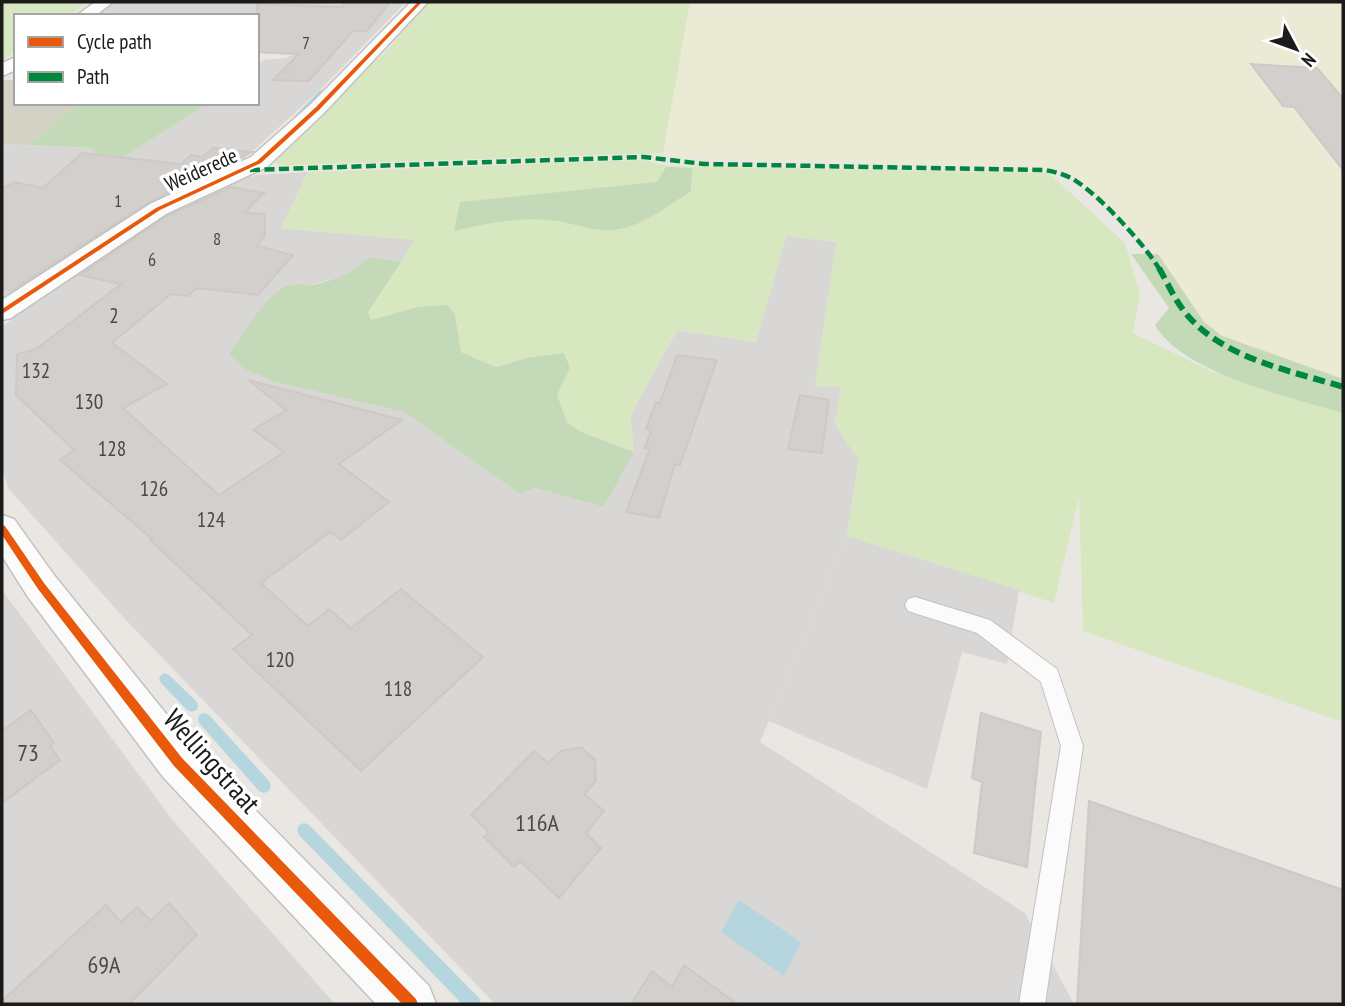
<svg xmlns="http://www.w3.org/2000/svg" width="1345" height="1006" viewBox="0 0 1345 1006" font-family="'PT Sans Narrow',sans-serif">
	<rect width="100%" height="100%" fill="#eae7e3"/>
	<g fill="#d9d7d5">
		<polygon points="113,2 406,2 323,87 232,170 180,190 2,305 2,144 91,148 98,154 81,169 91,178 208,103 257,103 257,63 264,60 286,58 292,55 257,53 257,16 93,16"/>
		<polygon points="308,172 281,228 416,240 401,262 370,257 349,275 309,285 289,285 278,291 252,320 229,353 275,382 404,412 520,494 535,488 604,507 634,452 630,416 677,330 756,342 786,236 837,242 815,386 841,387 835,424 859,460 847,536 760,742 1025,913 1074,1004 495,1004 123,617 8,488 2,468 2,327 61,278 197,194 256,175"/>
		<polygon points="2,590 174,822 335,1004 2,1004"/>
	</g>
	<polygon fill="#d3d2c4" points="2,80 16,80 16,103 80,103 28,145 2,144"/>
	<polygon fill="#ebead5" points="690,2 1343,2 1343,379 1222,336 1204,322 1158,254 1064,169 680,158 663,153"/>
	<g fill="#d7e8c0">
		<polygon points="2,2 88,2 68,16 16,16 16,51 2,61"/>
		<polygon points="428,2 690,2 663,153 295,165 279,165 271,159 362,69 383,55"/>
		<polygon points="643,160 666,166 1049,173 1125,243 1140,294 1133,333 1211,371 1343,412 1343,722 1083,631 1079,497 1054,603 847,536 859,460 835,424 841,387 815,386 836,242 786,236 756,342 677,330 630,416 634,452 579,431 566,422 557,395 570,368 527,358 496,367 461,352 455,315 418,307 371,320 368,312 415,240 281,228 308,172"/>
	</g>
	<g fill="#c4d9b7">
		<polygon points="80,103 208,103 91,178 81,169 98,154 91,148 28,145"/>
		<path d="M666 167 692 168 691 191C669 205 646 224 620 229 595 234 574 222 550 220 517 217 487 223 454 231L460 202 657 182Z"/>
		<path d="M1131 254H1158L1204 322 1222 336 1343 379V413C1292 398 1182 373 1155 325L1169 308Z"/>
		<path d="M370 257 401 262 368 312 371 320 418 307 448 305 455 315 461 352 496 367 527 358 564 353 570 368 557 395 567 422 579 431 634 452 604 507 535 488 520 494 404 412 275 382 243 368 229 354C240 337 270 289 290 285 297 283 305 286 312 285 338 279 350 274 370 257Z"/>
	</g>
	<polygon fill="#d8d7d5" points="847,536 1019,590 1007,664 962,652 927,789 769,721"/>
	<polygon fill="#b5d6de" points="739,900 801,942 784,976 721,932"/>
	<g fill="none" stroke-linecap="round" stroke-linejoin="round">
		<g fill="#b5d6de" fill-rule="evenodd">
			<polygon points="320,90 325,91 299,118 295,118 295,116"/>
			<polygon points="165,673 169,675 197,702 198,706 197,710 192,712 187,710 161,683 159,679 161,675"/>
			<polygon points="204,713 209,715 269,781 271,786 269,791 264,793 259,791 199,723 198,719 199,715"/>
			<polygon points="304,823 309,825 479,998 481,1004 462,1004 299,835 297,830 299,825"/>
		</g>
	</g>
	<g fill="#d2cfcc" stroke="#cdc9c4" stroke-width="2">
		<polygon points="346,2 390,2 367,31 353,31 309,81 273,80 299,54 257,52 257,4 342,7"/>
		<polygon points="1251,64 1317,68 1343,98 1343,170 1294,107 1283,106"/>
		<polygon points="213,148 252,152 149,202 11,291 2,288 2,189 14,182 43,188 82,153 181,164 191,155 202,157"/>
		<polygon points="231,187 264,193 244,213 265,214 265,235 257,246 293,255 258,295 197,288 188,296 171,294 112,343 167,384 123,408 219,495 284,452 253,430 286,410 248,380 402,420 339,464 389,502 341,540 330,532 261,583 308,626 329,609 351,628 401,589 483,657 361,771 233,649 252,635 150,540 152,539 60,460 74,450 16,395 17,354 36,349 121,284 80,275 167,216"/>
		<polygon points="677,355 717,360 680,465 675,464 659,518 626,512 650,448 645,448 651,430 646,429 656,402 660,403"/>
		<polygon points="800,395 829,400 822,453 788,449"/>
		<polygon points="31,710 54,743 50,746 60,760 2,803 2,731"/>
		<polygon points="981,713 1041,732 1027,867 974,853 982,782 972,778"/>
		<polygon points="581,747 595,760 596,781 584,794 604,811 586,833 601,848 559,898 520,861 514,867 484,837 489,832 471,815 534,751 548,763 561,751"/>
		<polygon points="1089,801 1343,890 1343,1004 1077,1004"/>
		<polygon points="169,903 197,935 129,1004 2,1004 2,1001 106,905 121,922 137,907 151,921"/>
		<polygon points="684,965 737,1004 631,1004 652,971 672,987"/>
	</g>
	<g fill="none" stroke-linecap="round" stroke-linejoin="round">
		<g stroke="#c2c1bf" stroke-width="2">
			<polygon id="lane" points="915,597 990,620 1057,669 1083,746 1045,1004 1019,1004 1061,746 1041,682 977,633 908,611 905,605 908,599"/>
		</g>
		<g stroke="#c2c1bf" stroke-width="3">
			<g id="street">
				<polygon points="95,2 113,2 95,16 76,16"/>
				<polygon points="411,2 428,2 325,112 267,167 166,214 11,318 2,320 2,300 150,204 251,157 311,104"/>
				<polygon points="16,57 16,70 2,76 2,63"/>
				<polygon points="2,515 14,519 54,575 193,747 429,986 436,1004 376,1004 163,777 28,597 2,556"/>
			</g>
		</g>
		<use href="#lane" fill="#fcfbfb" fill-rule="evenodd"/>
		<use href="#street" fill="#fcfbfb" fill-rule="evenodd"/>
		<path stroke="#00873e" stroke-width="4.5" stroke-dasharray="10 4.5" stroke-linecap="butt" d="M250 170 644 157 704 164 1045 170C1056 172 1067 175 1076 181 1101 197 1145 245 1160 270"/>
		<path stroke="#00873e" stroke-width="6" stroke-dasharray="12 6" stroke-linecap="butt" d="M1159 268C1167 282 1174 298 1184 311 1220 358 1289 370 1343 387"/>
		<g stroke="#fff" stroke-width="4">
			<g id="cycleway">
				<polygon points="418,2 422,2 320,109 261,163 160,210 2,314 2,309 156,208 257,161 316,107"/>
				<polygon points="2,525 5,526 44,583 182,758 416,999 418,1004 402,1004 174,766 38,589 2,535"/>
			</g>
		</g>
		<use href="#cycleway" fill="#e8590c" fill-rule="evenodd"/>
	</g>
	<g text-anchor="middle" stroke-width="7" stroke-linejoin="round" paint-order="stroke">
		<g font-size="18" fill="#494847">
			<text x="306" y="49">7</text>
			<text x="118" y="207">1</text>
			<text x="217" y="245">8</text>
			<text x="152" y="266">6</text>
		</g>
		<g font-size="21" fill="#1b1b1b" stroke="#fff">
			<text transform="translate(201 170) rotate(-24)" y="7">Weiderede</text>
		</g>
		<g font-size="21" fill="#494847">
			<text x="114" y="323">2</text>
			<text x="36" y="378">132</text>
			<text x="89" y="409">130</text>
			<text x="112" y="456">128</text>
			<text x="154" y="496">126</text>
			<text x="211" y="527">124</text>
			<text x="280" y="667">120</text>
			<text x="398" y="696">118</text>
		</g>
		<g font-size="24" fill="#494847">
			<text x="28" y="761">73</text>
			<text x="537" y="831">116A</text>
			<text x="104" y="973">69A</text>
		</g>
		<g font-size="28" fill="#1b1b1b" stroke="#fff">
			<text transform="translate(212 761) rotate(48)" y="10">Wellingstraat</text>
		</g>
	</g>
	<rect width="1345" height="1006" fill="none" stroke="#1b1b1b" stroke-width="7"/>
	<rect x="14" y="14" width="245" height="91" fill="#ffffff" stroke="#a4a4a4" stroke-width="2"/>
	<rect x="28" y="37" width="35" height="10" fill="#e8590c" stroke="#a4a4a4" stroke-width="2"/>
	<text x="77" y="49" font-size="21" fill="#1b1b1b">Cycle path</text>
	<rect x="28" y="72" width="35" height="10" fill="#00873e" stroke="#a4a4a4" stroke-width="2"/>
	<text x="77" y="84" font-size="21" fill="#1b1b1b">Path</text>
	<g transform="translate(1296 49) rotate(131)" stroke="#ffffff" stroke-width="5" paint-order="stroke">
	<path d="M0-5L12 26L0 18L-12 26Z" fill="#1b1b1b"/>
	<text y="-10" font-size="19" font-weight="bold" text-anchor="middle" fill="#1b1b1b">N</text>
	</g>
</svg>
